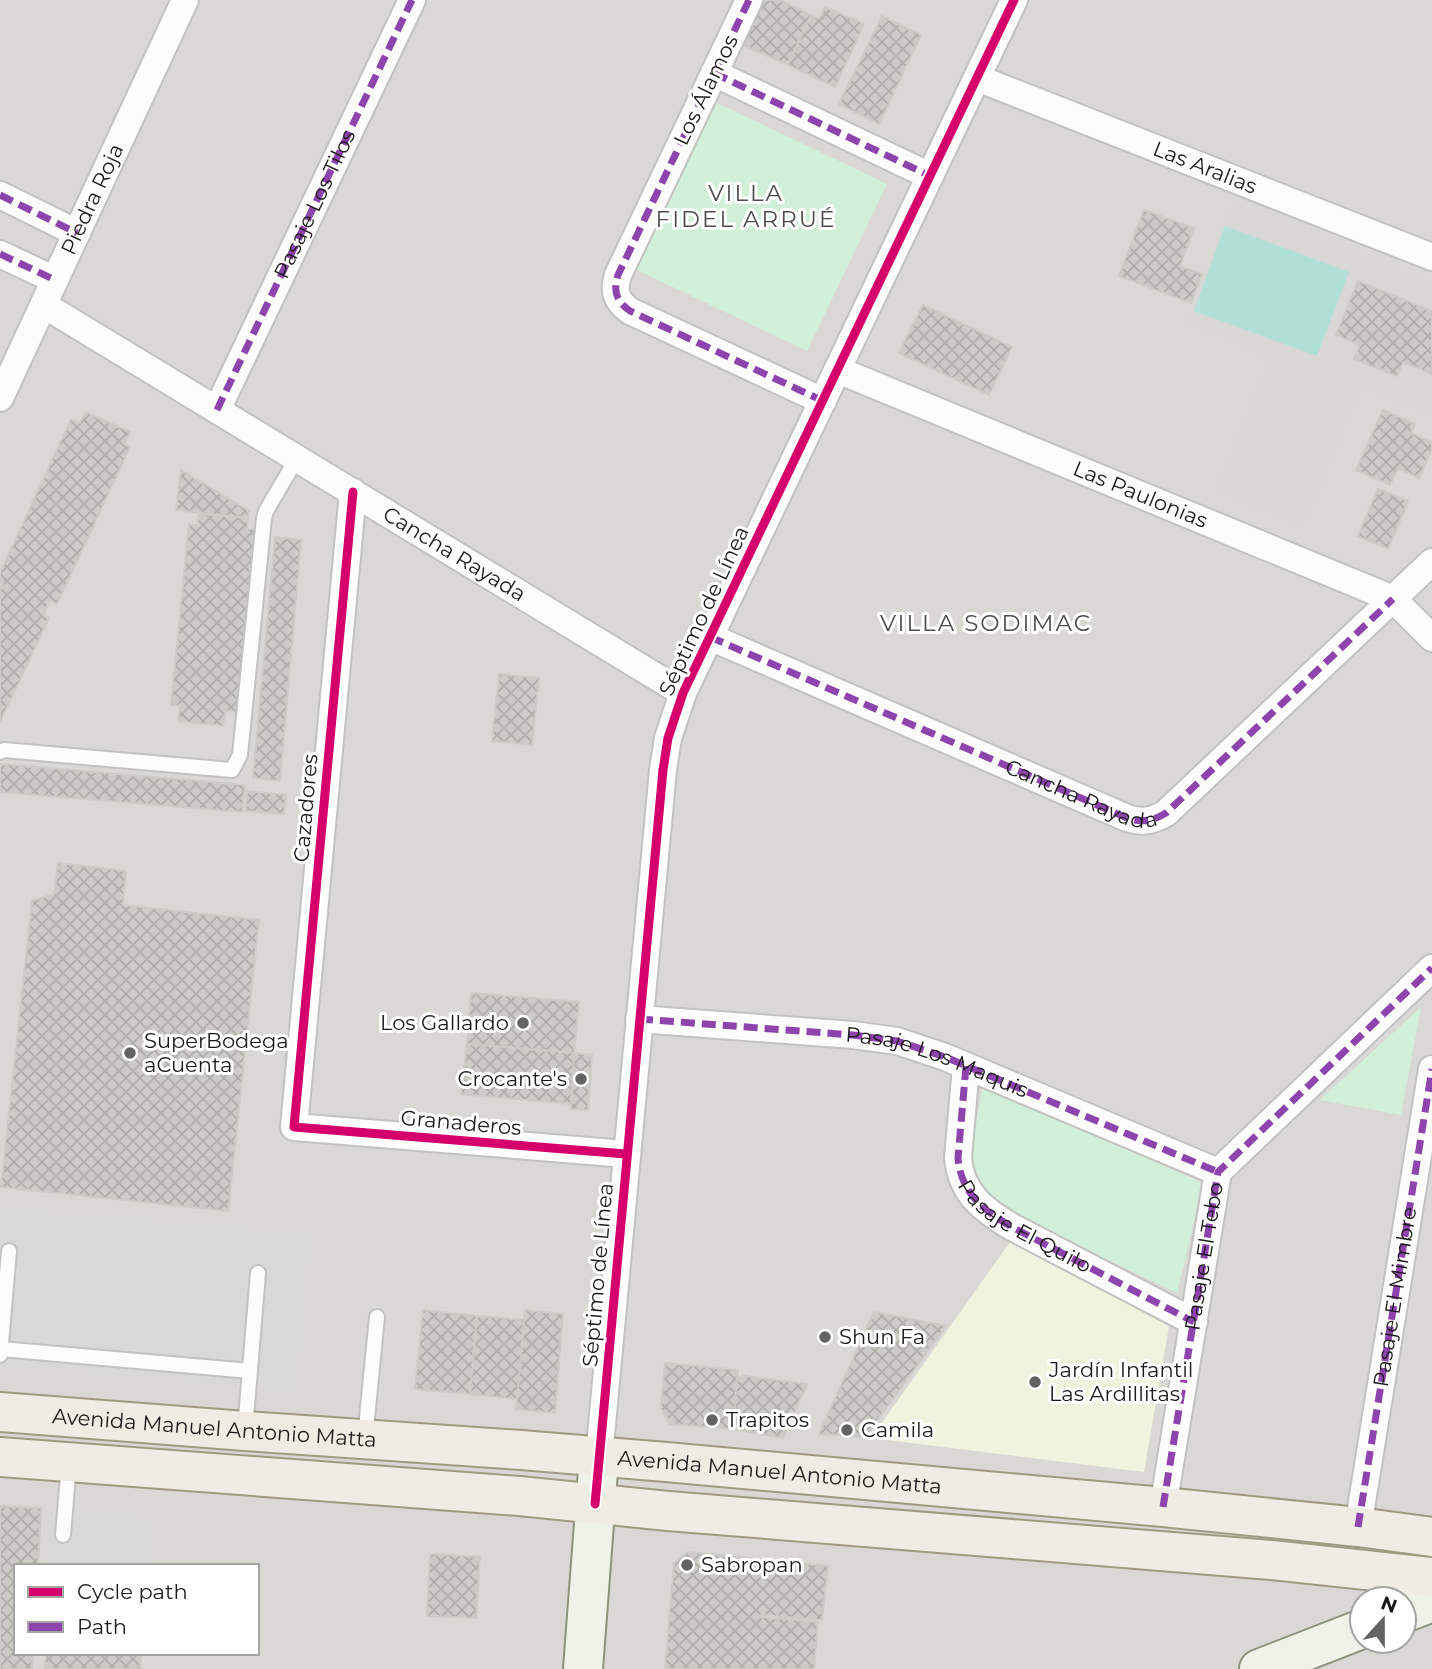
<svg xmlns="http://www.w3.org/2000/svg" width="1432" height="1669" viewBox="0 0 1432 1669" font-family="Montserrat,sans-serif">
	<defs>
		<pattern id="building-cross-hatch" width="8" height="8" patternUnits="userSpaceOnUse" patternTransform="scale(1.75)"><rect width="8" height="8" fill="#cccbc7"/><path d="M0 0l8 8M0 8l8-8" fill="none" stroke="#afaeaa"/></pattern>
	</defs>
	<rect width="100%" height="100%" fill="#eae9e4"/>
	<path fill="#d9d8d5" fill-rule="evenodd" d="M0 0H1432V1669H0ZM16 1566H257V1653H16ZM1362 1599H1404V1641H1362Z"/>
	<polygon fill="#f0f4de" points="1010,1242 1169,1326 1144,1472 871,1438"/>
	<polygon fill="#d8d7d5" points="1231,203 1432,282 1432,417 1362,387 1303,528 1216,490 1270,358 1186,323"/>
	<g fill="#d2f0d9">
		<polygon points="713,101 887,184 807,351 633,268"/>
		<polygon points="1421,1007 1401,1115 1320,1100"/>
		<polygon points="983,1086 1203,1183 1177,1293 991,1204 971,1169 971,1146"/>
	</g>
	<polygon fill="#b1e0d7" points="1225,226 1349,272 1317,356 1194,311"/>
	<g fill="#d8d8d6">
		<polygon points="0,1210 308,1235 295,1392 270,1389 269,1385 0,1363"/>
		<polygon points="54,1512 151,1519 148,1566 78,1566 50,1564"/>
	</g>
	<g fill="url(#building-cross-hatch)" stroke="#cdcbc5" stroke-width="2">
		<polygon points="764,0 780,0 811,15 788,65 743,45"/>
		<polygon points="825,7 864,24 835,87 788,65 811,15 819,19"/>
		<polygon points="882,16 921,35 879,124 839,104"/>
		<polygon points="1144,210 1194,228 1180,266 1202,274 1191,303 1119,276"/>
		<polygon points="1358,281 1432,311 1432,374 1403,362 1397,376 1354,359 1360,345 1336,335"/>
		<polygon points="923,305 1012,347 989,395 899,353"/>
		<polygon points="1383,410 1415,424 1411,433 1432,442 1432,449 1419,478 1398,468 1390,485 1356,470"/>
		<polygon points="86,412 130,432 124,444 130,447 57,604 50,600 43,615 49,618 0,722 0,590 3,583 0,582 0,573 71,419 80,423"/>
		<polygon points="181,470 249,511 248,518 176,510"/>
		<polygon points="1378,489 1408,501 1388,549 1358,536"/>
		<polygon points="199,514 248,518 247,529 255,529 237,712 225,711 223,726 178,721 180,706 171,705 189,524 197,525"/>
		<polygon points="275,537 301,540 280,781 253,778"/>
		<polygon points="499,674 539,678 532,745 492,741"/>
		<polygon points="0,764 245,785 242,812 0,792"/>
		<polygon points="247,791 286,795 284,814 246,811"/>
		<polygon points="58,863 126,871 123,905 259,920 228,1211 1,1187 32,901 54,894"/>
		<polygon points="471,993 579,1002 574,1053 467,1044"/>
		<polygon points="467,1044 574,1053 571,1104 461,1094"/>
		<polygon points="574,1053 592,1055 588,1110 571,1109"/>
		<polygon points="423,1310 477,1316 470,1394 415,1389"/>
		<polygon points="525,1310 563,1314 555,1413 516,1409"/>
		<polygon points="874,1312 946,1326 865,1437 819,1434"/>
		<polygon points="477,1316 524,1320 517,1399 470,1394"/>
		<polygon points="665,1363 738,1370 733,1429 670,1424 661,1409"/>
		<polygon points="745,1376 807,1384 783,1438 733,1429 737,1378"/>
		<polygon points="0,1506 41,1508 38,1566 16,1566 16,1653 33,1653 32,1669 0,1669"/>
		<polygon points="688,1552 828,1566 822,1620 761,1615 760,1617 818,1622 814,1669 665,1669 674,1563"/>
		<polygon points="430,1554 480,1557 476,1618 427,1616"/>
		<polygon points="46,1653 141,1653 140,1669 45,1669"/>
	</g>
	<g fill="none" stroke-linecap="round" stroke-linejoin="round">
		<g stroke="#c2c2c0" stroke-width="18">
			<g id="lane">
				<polyline points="0,752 4,750 232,770 240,755 264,518 266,511 297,458"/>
				<polyline points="1,1349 250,1371"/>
				<polyline points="0,1355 9,1251"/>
				<polyline points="245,1430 258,1273"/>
				<polyline points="365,1438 377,1317"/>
				<polyline points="63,1535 69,1463"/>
			</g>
		</g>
		<g stroke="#c2c2c0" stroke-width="30">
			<g id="street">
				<path d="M749 0 618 275C613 291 616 301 630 311L823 401"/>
				<polyline points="714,73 930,176"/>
				<path id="s1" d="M977 78 1432 257"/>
				<polyline points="0,195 77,233"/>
				<polyline points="0,254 55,280"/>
				<path id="s2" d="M44 305 683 693"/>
				<path id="s3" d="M838 370 1393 599 1432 638"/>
				<path id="s4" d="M0 398 185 0"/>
				<path id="s5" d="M217 410 412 0"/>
				<polyline points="353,492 294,1127 626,1154"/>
				<path id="s6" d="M710 637 1127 818C1142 823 1153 821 1166 813L1432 562"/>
				<polyline points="639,1019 853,1035 897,1041 945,1057 1218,1172"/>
				<path id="s7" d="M966 1066 958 1158C961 1193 983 1210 1012 1227L1194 1322"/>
				<polyline points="599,1457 663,770 668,738 683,693 1014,0"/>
				<path id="s8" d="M1163 1507 1218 1172 1432 968"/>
				<polyline points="1358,1527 1432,1069"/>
			</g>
		</g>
		<g stroke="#8c937d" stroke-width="42">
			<g id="secondary">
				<polyline points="1404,1613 1432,1602"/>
				<polyline points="583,1669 599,1457"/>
				<polyline points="1259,1669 1362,1629"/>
			</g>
		</g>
		<g stroke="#9e9b82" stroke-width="42">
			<g id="primary">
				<path id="s9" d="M0 1412 245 1431 521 1450 666 1462 1163 1507 1358 1527 1432 1537"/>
				<polyline points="0,1457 519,1496 668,1511 1271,1560 1432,1577"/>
			</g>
		</g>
		<use href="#lane" stroke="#fcfcfb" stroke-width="14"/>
		<use href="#street" stroke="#fcfcfb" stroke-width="26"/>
		<use href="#secondary" stroke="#eff2e9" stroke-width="38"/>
		<use href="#primary" stroke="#efede3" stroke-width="38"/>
		<g stroke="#8e44ad" stroke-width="7" stroke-dasharray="14 7" stroke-linecap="butt">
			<path d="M749 0 618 275C613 291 616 301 630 311L823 401"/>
			<polyline points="714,73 930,176"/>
			<polyline points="0,195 77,233"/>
			<polyline points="0,254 55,280"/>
			<polyline points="217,410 412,0"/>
			<path d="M710 637 1127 818C1142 823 1153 821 1166 813L1393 599"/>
			<path id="s10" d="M639 1019 853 1035 897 1041 945 1057 1218 1172"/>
			<path d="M966 1066 958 1158C961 1193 983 1210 1012 1227L1194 1322"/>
			<polyline points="1163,1507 1218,1172 1432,968"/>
			<path id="s11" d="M1358 1527 1432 1069"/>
		</g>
		<g stroke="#fff" stroke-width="13">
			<g id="cycleway">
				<polyline points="353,492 294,1127 626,1154"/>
				<polyline points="595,1504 663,770 668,738 683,693 1014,0"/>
			</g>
		</g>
		<use href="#cycleway" stroke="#d6006c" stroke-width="9"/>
	</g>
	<g fill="#636361" stroke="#fff" stroke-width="2.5">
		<circle cx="523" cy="1023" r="7"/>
		<circle cx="130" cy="1053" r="7"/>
		<circle cx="581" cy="1079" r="7"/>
		<circle cx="825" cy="1337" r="7"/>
		<circle cx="1035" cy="1382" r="7"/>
		<circle cx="712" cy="1420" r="7"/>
		<circle cx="847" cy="1430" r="7"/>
		<circle cx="687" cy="1565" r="7"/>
	</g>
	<g text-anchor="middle" stroke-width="6" stroke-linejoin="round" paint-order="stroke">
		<g font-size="21" fill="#1b1b1b" stroke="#fff">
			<text transform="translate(706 90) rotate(-64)" y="7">Los Álamos</text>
			<text dy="7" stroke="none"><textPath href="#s1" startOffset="245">Las Aralias</textPath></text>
			<text dy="7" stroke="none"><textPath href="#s4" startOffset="219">Piedra Roja</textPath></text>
			<text dy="7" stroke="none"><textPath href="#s5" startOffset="228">Pasaje Los Tilos</textPath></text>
			<text dy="7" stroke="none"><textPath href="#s3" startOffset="327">Las Paulonias</textPath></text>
			<text dy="7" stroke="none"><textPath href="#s2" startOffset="480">Cancha Rayada</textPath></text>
			<text transform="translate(704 611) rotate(-65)" y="7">Séptimo de Línea</text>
			<text dy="7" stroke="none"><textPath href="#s6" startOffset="404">Cancha Rayada</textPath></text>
			<text transform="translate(306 808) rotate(-85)" y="7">Cazadores</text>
			<text dy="7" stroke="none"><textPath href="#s10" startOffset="303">Pasaje Los Maquis</textPath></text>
			<text transform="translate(461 1123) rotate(5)" y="7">Granaderos</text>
			<text dy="7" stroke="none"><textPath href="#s7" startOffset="194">Pasaje El Quilo</textPath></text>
			<text dy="7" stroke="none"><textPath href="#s8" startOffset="254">Pasaje El Tebo</textPath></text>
			<text transform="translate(598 1275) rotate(-85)" y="7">Séptimo de Línea</text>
			<text dy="7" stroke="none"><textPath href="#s11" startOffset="233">Pasaje El Mimbre</textPath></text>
			<text dy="7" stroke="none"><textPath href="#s9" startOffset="215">Avenida Manuel Antonio Matta</textPath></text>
			<text dy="7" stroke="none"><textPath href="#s9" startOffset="782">Avenida Manuel Antonio Matta</textPath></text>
		</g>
		<g font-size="21" fill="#1b1b1b" stroke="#fff" text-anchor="start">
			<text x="509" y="1030" text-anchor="end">Los Gallardo</text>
			<text x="144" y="1048">SuperBodega<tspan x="144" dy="24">aCuenta</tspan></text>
			<text x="567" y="1086" text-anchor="end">Crocante's</text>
			<text x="839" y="1344">Shun Fa</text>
			<text x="1049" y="1377">Jardín Infantil<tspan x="1049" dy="24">Las Ardillitas</tspan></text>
			<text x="726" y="1427">Trapitos</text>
			<text x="861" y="1437">Camila</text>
			<text x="701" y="1572">Sabropan</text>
		</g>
		<g font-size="23" letter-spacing="2" fill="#4e4e4e" stroke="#fff">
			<text x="746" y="201">VILLA<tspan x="746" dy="26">FIDEL ARRUÉ</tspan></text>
			<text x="986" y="631">VILLA SODIMAC</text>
		</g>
	</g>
	<rect x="14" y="1564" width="245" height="91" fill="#ffffff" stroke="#a4a4a4" stroke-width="2"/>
	<rect x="28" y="1587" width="35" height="10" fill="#d6006c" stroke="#a4a4a4" stroke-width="2"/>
	<text x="77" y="1599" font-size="21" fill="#1b1b1b">Cycle path</text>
	<rect x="28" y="1622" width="35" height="10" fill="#8e44ad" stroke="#a4a4a4" stroke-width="2"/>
	<text x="77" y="1634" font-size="21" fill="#1b1b1b">Path</text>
	<g transform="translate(1383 1620) rotate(21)"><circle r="33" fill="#ffffff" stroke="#a4a4a4" stroke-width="2"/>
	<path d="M0-5L12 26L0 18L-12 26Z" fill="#636361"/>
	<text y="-10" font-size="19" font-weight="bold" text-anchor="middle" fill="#1b1b1b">N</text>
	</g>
</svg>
